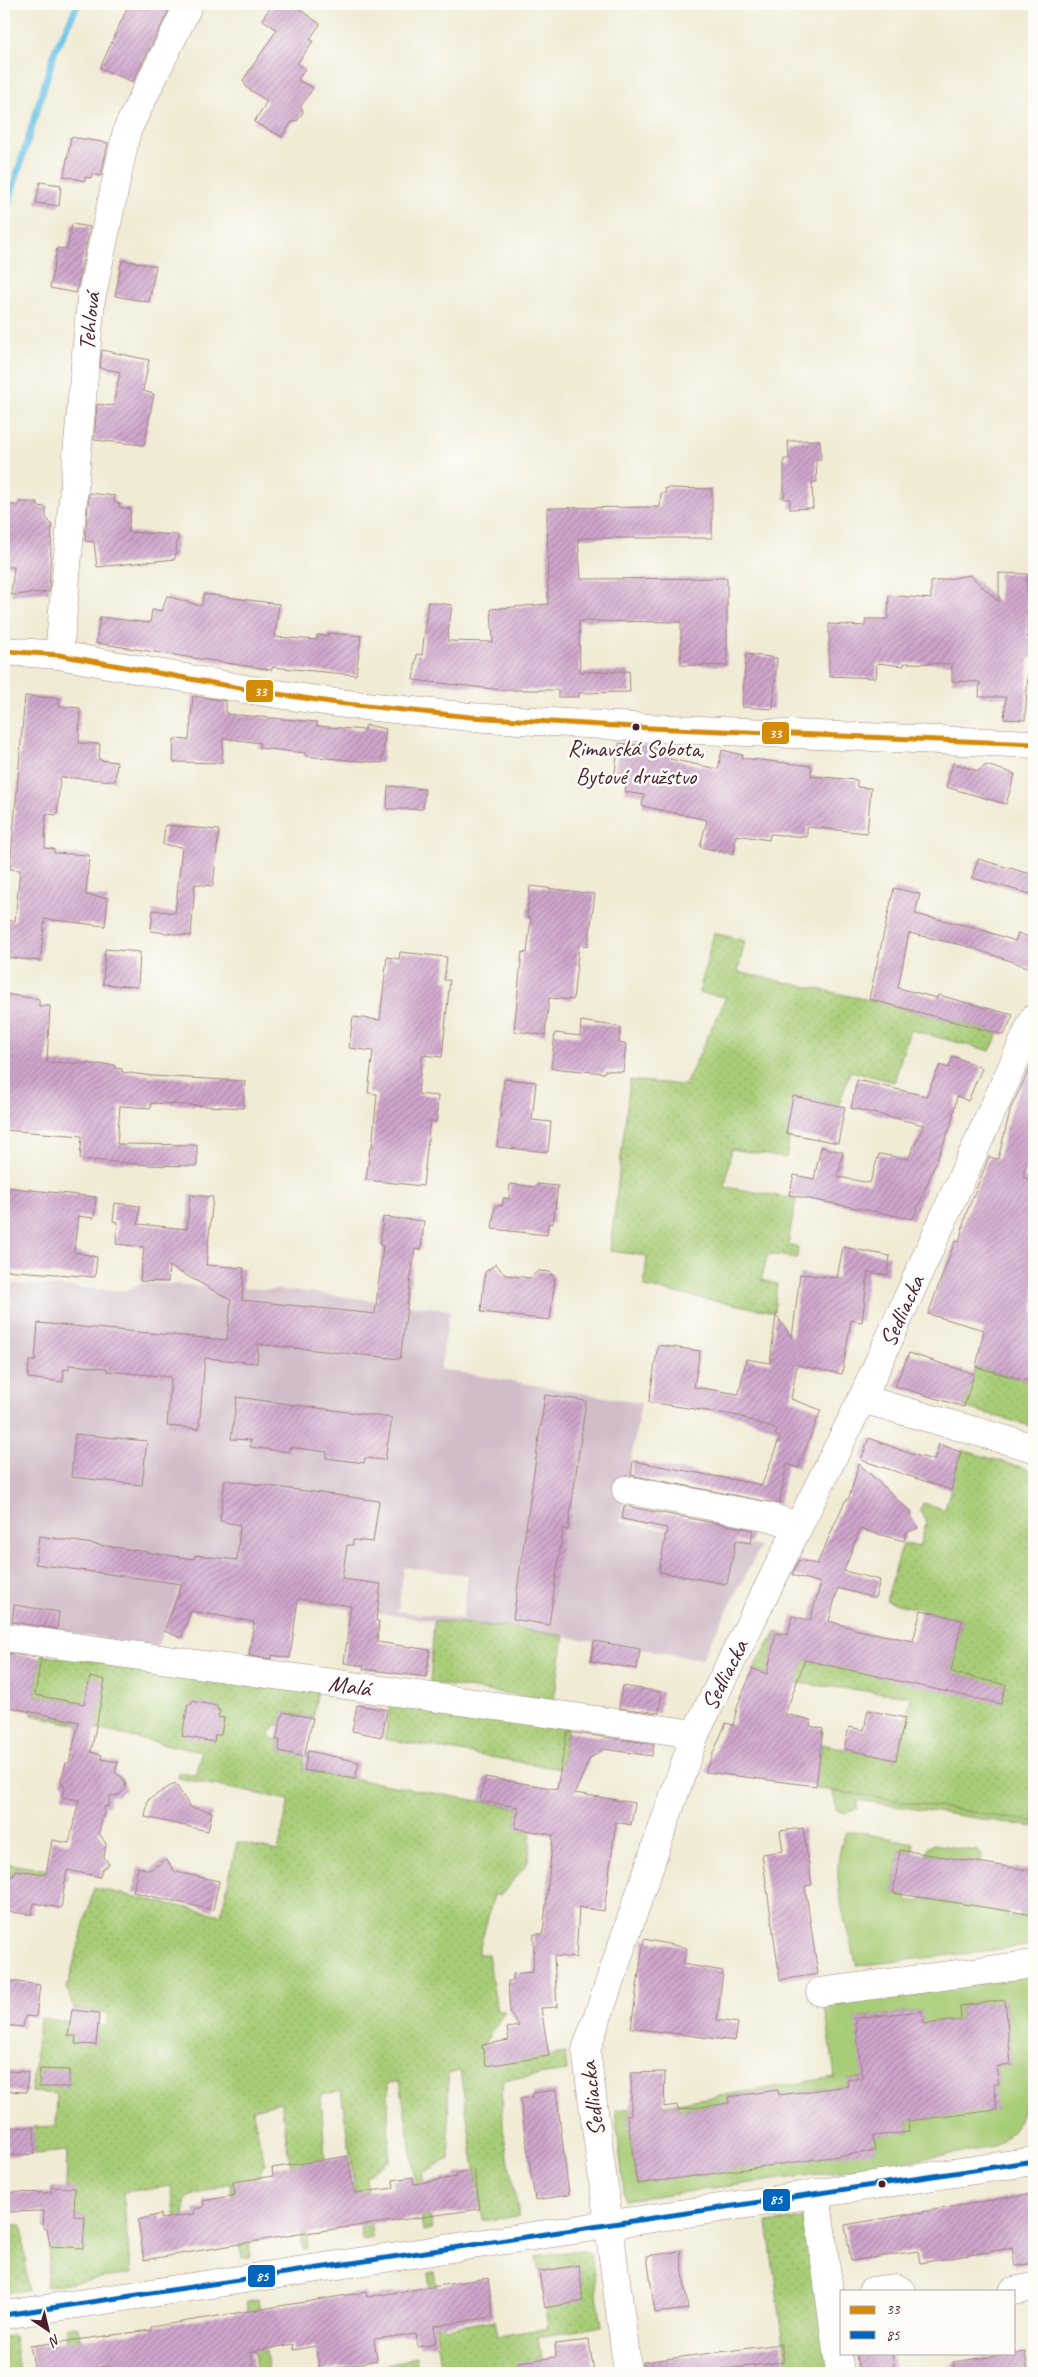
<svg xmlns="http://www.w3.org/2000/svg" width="1038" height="2377" viewBox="0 0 1038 2377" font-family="Caveat,sans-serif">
	<defs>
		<pattern id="garden-dots" width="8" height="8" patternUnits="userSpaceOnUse" patternTransform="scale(1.25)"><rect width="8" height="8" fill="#a7cc76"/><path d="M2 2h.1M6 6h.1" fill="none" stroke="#91af66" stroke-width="1.8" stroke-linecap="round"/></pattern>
		<pattern id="building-hatch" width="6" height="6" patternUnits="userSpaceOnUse" patternTransform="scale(1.25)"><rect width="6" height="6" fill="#cfa6cc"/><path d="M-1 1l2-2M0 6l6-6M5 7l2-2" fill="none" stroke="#aa87a6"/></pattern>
	</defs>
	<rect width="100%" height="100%" fill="#fdfcf7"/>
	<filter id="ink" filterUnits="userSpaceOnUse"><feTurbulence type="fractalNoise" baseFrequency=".02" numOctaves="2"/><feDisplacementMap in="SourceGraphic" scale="10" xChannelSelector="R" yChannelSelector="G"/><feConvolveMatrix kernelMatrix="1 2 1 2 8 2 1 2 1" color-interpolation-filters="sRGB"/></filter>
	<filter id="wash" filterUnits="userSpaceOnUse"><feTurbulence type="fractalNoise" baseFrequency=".0096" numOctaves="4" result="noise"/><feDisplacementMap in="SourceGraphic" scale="20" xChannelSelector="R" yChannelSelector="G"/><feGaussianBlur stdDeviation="1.12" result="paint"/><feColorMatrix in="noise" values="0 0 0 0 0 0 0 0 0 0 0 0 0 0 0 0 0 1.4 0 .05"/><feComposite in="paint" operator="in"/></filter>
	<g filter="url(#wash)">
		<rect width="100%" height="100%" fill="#f1ebd5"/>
		<path fill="#d1bdc9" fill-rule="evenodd" d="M4 1283 124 1291 143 1283 243 1288 298 1291 450 1310 440 1369 641 1403 620 1522 760 1547 702 1659 507 1627 434 1621 180 1586 157 1647 56 1631 59 1612 14 1605 12 1625 4 1624ZM38 1323 207 1338 199 1428 167 1426 171 1377 108 1371 107 1368 69 1365 68 1370 64 1369 63 1382 28 1378 29 1361H35ZM258 1347 257 1363 231 1360ZM545 1395 586 1401 568 1530 563 1529 549 1624 513 1619ZM237 1397 391 1418 385 1460 365 1458 364 1463 327 1458V1452L289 1447 288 1452 251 1447V1442L231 1439ZM665 1537 727 1584 659 1572ZM404 1567 468 1575 462 1619 398 1611Z"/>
		<g fill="#a7cc76" stroke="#787650" fill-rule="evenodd">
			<polygon points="833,1791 1031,1821 1034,1822 1034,1827 857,1800 857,1809 845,1813 836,1810"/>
			<path d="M846 1832H856L914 1843 913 1852 900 1850 893 1893 907 1896V1900L921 1902V1898L1007 1911V1916L1020 1918 1021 1913 1034 1915V1945L857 1966C846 1925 827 1873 846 1832Z"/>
			<polygon points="934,1844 977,1851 981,1856 980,1863 927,1854 928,1848"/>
			<path d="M1034 1976V2082C1028 2089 1028 2095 1026 2103 1020 2123 1010 2135 994 2147L878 2166 625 2200 615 2110 664 2105 835 2077 825 2006ZM1005 2001 1011 2065 996 2067 999 2083 908 2121 909 2132 899 2133 871 2126 810 2160 803 2161 701 2116 709 2175 701 2176 692 2117 670 2179 637 2184 628 2115 640 2113V2110L677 2105 678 2110 729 2103 728 2097 778 2090 779 2095 848 2086V2079L880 2076 855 2018 921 2011 923 2024 957 2021 961 2019 960 2006Z"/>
		</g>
		<g fill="url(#garden-dots)" stroke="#787650">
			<polygon points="714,933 745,941 738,972 869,1000 999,1033 990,1051 910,1030 894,1082 850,1071 839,1105 796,1096 786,1158 731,1149 725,1187 796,1199 788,1244 798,1247 797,1258 768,1254 761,1280 777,1284 774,1312 644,1287 647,1256 610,1251 630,1080 685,1085 726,997 699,993"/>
			<polygon points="976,1367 1034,1383 1034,1427 964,1407"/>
			<polygon points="962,1450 1034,1471 1034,1822 815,1788 822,1744 896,1760 911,1696 796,1683 753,1669 776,1632 951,1670 962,1620 886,1601 903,1543 919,1547 926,1523 920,1510 923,1503 945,1509"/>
			<polygon points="434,1621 507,1627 564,1636 554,1700 430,1683"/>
			<polygon points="41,1655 318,1689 313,1718 283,1712 280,1725 275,1725 274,1730 270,1730 269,1738 280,1740 280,1751 285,1752 286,1749 305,1753 303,1770 519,1808 515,1827 531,1831 529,1861 501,1895 494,1895 478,1954 488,1954 497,2011 505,2011 483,2045 486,2065 565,2053 567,2071 502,2080 503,2130 519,2216 483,2221 460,2071 448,2073 449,2159 422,2173 433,2229 423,2231 400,2081 388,2083 389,2161 366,2176 372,2238 362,2240 341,2091 321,2095 325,2160 304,2190 308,2248 303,2249 281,2102 252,2109 265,2164 248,2189 250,2257 242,2258 230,2183 186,2198 181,2254 171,2186 123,2192 131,2274 46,2287 50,2246 83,2248 85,2217 74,2216 66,2188 67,2151 35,2154 33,2127 56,2126 57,2094 31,2092 40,2018 107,2026 109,2013 74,2009 67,1988 94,1888 221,1915 237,1842 278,1851 289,1800 178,1778 179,1772 197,1775 201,1752 32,1715 32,1712 96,1725 100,1707 35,1695"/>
			<polygon points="392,1700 568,1723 561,1769 384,1739"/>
			<polygon points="4,1863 67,1873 66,1880 15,1870 13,1876 4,1875"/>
			<polygon points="811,2217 833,2373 724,2373 787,2365 767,2223"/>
			<polygon points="4,2224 22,2225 28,2290 4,2293"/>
			<polygon points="582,2250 591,2255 602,2326 538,2337 542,2366 533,2373 442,2373 428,2273 434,2272 445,2328 495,2320 498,2336 548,2328 545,2308 582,2285 579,2270 575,2266 539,2271 536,2256"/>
			<polygon points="258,2299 269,2373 257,2373 246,2301"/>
			<polygon points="77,2326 91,2373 72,2373 65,2328"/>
			<polygon points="14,2336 19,2373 4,2373 4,2337"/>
			<polygon points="416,2357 419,2373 371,2373 380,2371 380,2367"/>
		</g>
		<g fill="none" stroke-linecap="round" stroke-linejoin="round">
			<g stroke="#67c3e5" stroke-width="7">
				<polyline points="4,217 55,51 78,4"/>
				<polyline points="4,617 6,636"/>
			</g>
		</g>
		<g id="blocks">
			<g fill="url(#building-hatch)">
				<polygon points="129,4 172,4 133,82 100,68"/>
				<polygon points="273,4 292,4 320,24 310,39 313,41 297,64 305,69 298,80 313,88 301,106 303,112 298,120 291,123 282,137 254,122 267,101 247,88 243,80 277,30 262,19"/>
				<polygon points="71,137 108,143 101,176 92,174 91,178 85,177 85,181 64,176"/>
				<polygon points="40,182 61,185 59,206 36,203"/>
				<polygon points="72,224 90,227 76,293 50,288 57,248 67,249"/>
				<polygon points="122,260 156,266 149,302 115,296"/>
				<polygon points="102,350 149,360 143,391 154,394 144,445 94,440 97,404 113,406 120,372 100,368"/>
				<polygon points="820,440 821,460 816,459 817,482 812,482 813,508 790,509 790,499 784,499 784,459 789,459 788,441"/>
				<polygon points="665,488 712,489 712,538 578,538 581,579 727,578 727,666 681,665 681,622 579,621 580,672 629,671 630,692 579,693 579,697 558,697 558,690 502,690 413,680 417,654 422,655 428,602 452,605 447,641 493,642 491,609 548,604 547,508 660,507 661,493 666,493"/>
				<polygon points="89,493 115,496 114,502 120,504 119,507 131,509 128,532 178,535 175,559 97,567 94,542 85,541"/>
				<polygon points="19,502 38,502 37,506 46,507 46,517 52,525 49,592 11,595 14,567 4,567 5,505 19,505"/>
				<polygon points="999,573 1027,574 1027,638 1034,638 1034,658 1029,658 1025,720 1004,719 1006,697 979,697 980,682 952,681 952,664 904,663 904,666 877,663 876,678 829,676 829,624 865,626 866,619 888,619 889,595 931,599 931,582 970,575 999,602"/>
				<polygon points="204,594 279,604 275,637 317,640 317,635 328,636 328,633 361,636 356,675 272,667 272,670 96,643 100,617 150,623 152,610 162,611 167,596 201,606"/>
				<polygon points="746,654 777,658 773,709 742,707"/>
				<polygon points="25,696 59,698 59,706 80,708 79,743 100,744 99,760 117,762 115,781 60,777 57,815 46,814 45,848 54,849 54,853 89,855 86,895 108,898 105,926 45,919 40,961 4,957 4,920 15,921 20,870 10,869"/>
				<polygon points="193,696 226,701 226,714 317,722 317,726 341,728 364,730 366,725 386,729 382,763 305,756 305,753 259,748 260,743 223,738 222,763 173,762 174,739 189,740"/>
				<polygon points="619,743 671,750 670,759 718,769 722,750 743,755 742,758 812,766 811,776 857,780 857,787 871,788 867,833 807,827 807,837 770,834 769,840 736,835 734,854 700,847 707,820 642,806 644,795 625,792 627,780 614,778"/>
				<polygon points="953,763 978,771 986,765 1015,774 1006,804 946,787"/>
				<polygon points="388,786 425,789 423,809 387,809"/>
				<polygon points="165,825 219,830 213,886 195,884 191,936 151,931 153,910 175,913 182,847 163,845"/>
				<polygon points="978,859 1034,875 1034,895 972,878"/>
				<polygon points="530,886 595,894 588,946 579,945 573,1000 549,998 545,1035 514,1031 522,952 527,953 531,918 527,917"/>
				<polygon points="894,888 920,894 915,914 973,927 1015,941 1018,933 1034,939 1034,969 966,946 909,933 898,988 937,998 938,995 1013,1015 1004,1035 869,999"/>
				<polygon points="105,949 140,952 138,987 103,984"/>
				<polygon points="400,952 447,957 444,980 450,980 442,1057 422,1055 418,1094 438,1096 436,1122 430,1121 423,1186 366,1180 370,1148 372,1148 377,1094 368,1093 373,1051 349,1048 353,1017 380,1020 387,957 399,959"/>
				<polygon points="4,994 39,999 39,1006 50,1006 47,1062 115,1065 115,1068 122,1069 122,1072 152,1076 245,1081 243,1108 151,1103 151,1108 120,1106 117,1144 197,1145 197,1166 149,1165 80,1159 82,1136 4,1130"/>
				<polygon points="581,1021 621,1027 619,1043 626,1044 623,1072 605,1070 604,1073 551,1068 555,1033 580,1036"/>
				<polygon points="953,1056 982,1068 968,1101 957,1096 951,1125 913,1219 789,1195 794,1175 814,1179 821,1147 843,1152 838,1177 870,1183 879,1154 908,1159 924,1125 851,1108 857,1080 926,1096 940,1065 949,1068"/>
				<polygon points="1034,1059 1034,1143 1032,1143 1023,1177 1034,1181 1034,1370 1031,1382 976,1367 984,1330 928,1314 955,1241 959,1242 966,1214 989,1157 998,1159 1011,1108"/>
				<polygon points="504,1079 536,1082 532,1120 551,1122 548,1152 497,1147"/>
				<polygon points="793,1096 845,1107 838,1143 786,1133"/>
				<polygon points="510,1184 536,1187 537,1184 558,1186 553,1224 548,1223 547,1235 492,1229 495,1206 502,1206 504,1198 509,1199"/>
				<polygon points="4,1187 96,1197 94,1218 78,1216 74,1252 97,1257 95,1277 4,1270"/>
				<polygon points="190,1195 213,1197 206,1265 244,1268 242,1300 375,1314 383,1246 380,1246 383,1217 424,1221 421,1250 415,1249 400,1359 258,1344 257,1363 205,1358 199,1429 167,1426 171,1377 107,1371 107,1368 69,1365 69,1370 64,1369 63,1382 28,1378 29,1361 35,1361 38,1323 227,1340 231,1300 169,1266 168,1282 140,1281 144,1247 116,1244 118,1222 113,1221 115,1203 140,1206 138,1224 187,1229"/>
				<polygon points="843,1247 890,1256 887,1275 868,1272 862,1322 851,1320 842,1374 797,1365 791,1399 821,1410 798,1468 787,1464 779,1504 631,1475 633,1461 762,1485 780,1437 775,1435 777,1430 739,1416 649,1402 658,1345 700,1351 694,1387 739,1394 746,1359 770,1363 776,1315 792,1338 800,1274 837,1278"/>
				<polygon points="496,1264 505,1275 530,1278 538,1271 550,1272 555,1279 550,1320 481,1312 485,1272"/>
				<polygon points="909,1353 974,1374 964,1407 895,1386"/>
				<polygon points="545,1395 586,1401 568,1530 563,1529 549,1625 513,1619"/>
				<polygon points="237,1397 392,1418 385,1460 365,1458 364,1463 326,1458 327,1452 289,1447 289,1452 250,1447 251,1440 231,1439"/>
				<polygon points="75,1434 147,1441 142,1485 71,1477"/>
				<polygon points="869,1438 911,1454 934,1460 939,1444 961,1452 951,1490 861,1460"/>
				<polygon points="859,1464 911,1512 911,1516 918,1528 906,1533 904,1541 860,1529 844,1571 880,1580 875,1598 838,1588 829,1621 858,1630 913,1641 921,1610 962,1620 951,1672 1006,1685 1001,1704 805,1660 785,1714 811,1720 810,1726 823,1729 816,1786 705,1772 726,1723 733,1725 738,1704 753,1669 767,1674 776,1633 788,1635 792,1616 810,1620 821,1583 792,1575 799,1560 817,1564 845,1501 849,1498"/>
				<polygon points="225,1480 379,1501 373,1542 353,1540 353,1545 347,1545 342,1579 381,1584 376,1621 379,1621 377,1642 430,1650 426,1677 363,1669 364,1666 344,1663 351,1606 298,1599 290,1658 272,1655 272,1659 249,1656 254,1622 191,1611 181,1638 164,1631 182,1584 35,1564 39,1536 194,1559 195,1555 237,1560 240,1525 220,1521"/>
				<polygon points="624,1506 753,1530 751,1543 736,1541 727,1584 659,1572 667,1528 622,1519"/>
				<polygon points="14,1605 59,1612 57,1629 12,1622"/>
				<polygon points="594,1641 640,1649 637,1669 591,1661"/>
				<polygon points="6,1653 41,1658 35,1695 84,1704 90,1677 105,1680 91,1752 102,1755 101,1759 118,1762 115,1773 122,1777 125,1783 126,1789 119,1795 110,1796 108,1807 105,1806 99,1833 106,1844 104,1857 109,1864 102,1869 100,1877 67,1870 61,1908 34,1903 32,1914 26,1914 4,1911 4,1875 13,1876 15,1870 46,1874 52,1840 69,1843 79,1800 62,1797 65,1785 62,1784 61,1780 66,1763 69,1763 79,1722 4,1706"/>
				<polygon points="622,1686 662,1692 659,1713 619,1708"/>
				<polygon points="192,1701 217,1706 217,1710 220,1710 218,1717 224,1718 221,1735 215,1735 214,1742 182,1736 188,1704 191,1705"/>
				<polygon points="357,1705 387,1710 382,1737 352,1731"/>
				<polygon points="868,1710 905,1718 896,1760 844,1749 849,1727 864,1730"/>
				<polygon points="283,1712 313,1718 304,1757 279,1751 280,1740 276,1740"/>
				<polygon points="567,1732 654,1744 652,1756 604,1749 590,1758 575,1793 635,1803 631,1825 616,1822 604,1911 579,1907 576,1958 554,1956 557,2007 541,2008 549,2056 486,2066 482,2045 509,2040 507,2028 519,2026 510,2013 508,1981 513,1981 513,1974 533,1972 534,1934 543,1934 553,1835 515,1828 519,1807 480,1801 485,1777 557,1789"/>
				<polygon points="308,1751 359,1762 355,1779 304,1770"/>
				<polygon points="175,1783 190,1807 212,1812 208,1831 145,1817 148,1800"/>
				<polygon points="803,1828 812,1885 805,1886 818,1974 780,1980 762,1854 783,1851 780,1831"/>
				<polygon points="900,1850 1034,1871 1034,1915 893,1893"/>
				<polygon points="166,1859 175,1872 219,1881 213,1910 133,1892 138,1867 150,1870"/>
				<polygon points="644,1939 687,1948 683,1964 723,1971 717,2020 738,2023 735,2041 631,2028"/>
				<polygon points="4,1980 40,1985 36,2017 25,2016 23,2027 4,2025"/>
				<polygon points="1005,2000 1011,2065 996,2067 999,2084 994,2084 997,2110 908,2121 909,2132 873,2136 875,2151 637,2184 627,2115 631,2114 631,2073 665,2072 664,2107 677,2105 678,2110 729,2103 728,2097 778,2090 779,2095 848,2086 847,2080 862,2078 855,2018 922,2011 923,2024 961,2020 960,2006"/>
				<polygon points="72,2010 99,2013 96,2045 75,2044 76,2036 68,2036"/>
				<polygon points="40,2069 69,2070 69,2087 39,2087"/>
				<polygon points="4,2071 28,2072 27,2092 4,2091"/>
				<polygon points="556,2090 569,2195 535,2200 520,2099 533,2097 533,2093"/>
				<polygon points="34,2127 35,2154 7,2156 7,2128"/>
				<polygon points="348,2156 354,2193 394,2188 393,2180 413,2177 414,2184 456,2177 456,2173 474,2170 480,2209 299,2234 144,2260 138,2220 161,2214 161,2219 195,2214 194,2209 204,2207 203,2201 235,2195 233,2182 273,2176 272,2168"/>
				<polygon points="51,2187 75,2188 74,2216 85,2217 83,2248 50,2246 47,2229 43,2228 44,2211 4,2212 4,2192 51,2193"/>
				<polygon points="1028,2194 1034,2234 1034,2263 1015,2266 1012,2248 920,2263 918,2251 851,2261 845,2225"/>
				<polygon points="680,2251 688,2309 655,2313 647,2256"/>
				<polygon points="579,2265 583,2301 545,2308 539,2272"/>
				<polygon points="488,2278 493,2317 434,2326 436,2344 418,2347 416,2334 374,2339 377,2360 320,2371 315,2346 294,2350 293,2344 251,2352 254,2370 236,2373 111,2373 110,2366 71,2371 71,2373 45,2373 44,2369 35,2371 30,2346 151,2330 151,2327 366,2292 367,2297"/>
				<polygon points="589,2340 594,2373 519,2373 518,2362 556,2357 555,2344"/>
				<polygon points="781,2344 784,2362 691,2373 644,2373 643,2362"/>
				<polygon points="1025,2352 1028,2373 954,2373 953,2362"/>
				<polygon points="856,2353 892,2353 895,2373 859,2373"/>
			</g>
		</g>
	</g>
	<g filter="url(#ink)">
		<use href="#blocks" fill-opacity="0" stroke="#9e8580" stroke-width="1"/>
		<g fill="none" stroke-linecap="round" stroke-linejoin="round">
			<g stroke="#9e8580" stroke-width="29">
				<g id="minor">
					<polyline points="4,651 59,655 251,690 337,703 471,717 650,728 1034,744"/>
					<path id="s1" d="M59 655 91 299 127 130 189 4"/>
					<polyline points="862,1399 1034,1448"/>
					<polyline points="626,1490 770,1517 798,1526"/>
					<path id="s2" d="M4 1637 695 1734"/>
					<polyline points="820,1992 1034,1964"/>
					<polyline points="816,2193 840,2373"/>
					<polyline points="872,2291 896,2288 902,2291"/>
					<polyline points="1013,2291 1034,2287"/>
					<polyline points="4,2315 1034,2161"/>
					<path id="s3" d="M628 2373 586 2050 695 1734 862 1399 1034 1018"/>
				</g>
			</g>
			<use href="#minor" stroke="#fff" stroke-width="28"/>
			<g stroke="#fdfcf7" stroke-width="9">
				<polyline id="bus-1" points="4,651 59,655 251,690 337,703 471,717 650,728 1034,744"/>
			</g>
			<g stroke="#fdfcf7" stroke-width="9">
				<polyline id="bus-2" points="4,2315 1034,2161"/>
			</g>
			<use href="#bus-1" stroke="#d48b09" stroke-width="5"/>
			<use href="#bus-2" stroke="#0065bd" stroke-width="5"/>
		</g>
	</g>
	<g fill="#4a1f2b" stroke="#fdfcf7" stroke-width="2">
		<circle cx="636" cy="727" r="4.5"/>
		<circle cx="882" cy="2184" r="4.5"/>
	</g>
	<g text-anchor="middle" stroke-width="5" stroke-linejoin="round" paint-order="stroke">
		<g font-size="23" fill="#4a1f2b" stroke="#fdfcf7">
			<text x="636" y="756">Rimavská Sobota,<tspan x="636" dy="28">Bytové družstvo</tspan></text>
		</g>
		<g font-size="24" fill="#4a1f2b" stroke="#fdfcf7">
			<text dy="8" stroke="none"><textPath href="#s1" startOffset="335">Tehlová</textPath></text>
			<text dy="8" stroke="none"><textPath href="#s3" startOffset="1131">Sedliacka</textPath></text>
			<text dy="8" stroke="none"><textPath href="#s3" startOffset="726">Sedliacka</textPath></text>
			<text dy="8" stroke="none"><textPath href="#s2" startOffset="349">Malá</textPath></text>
			<text transform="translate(592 2099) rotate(-97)" y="8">Sedliacka</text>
		</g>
	</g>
	<g stroke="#fdfcf7" stroke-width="2">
		<rect x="245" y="679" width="29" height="24" rx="5" fill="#d48b09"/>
		<rect x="761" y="721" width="29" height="24" rx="5" fill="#d48b09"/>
		<rect x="762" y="2188" width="29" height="24" rx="5" fill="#0065bd"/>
		<rect x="247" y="2264" width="29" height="24" rx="5" fill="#0065bd"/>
	</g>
	<g font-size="14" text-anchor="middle" font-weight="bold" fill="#fff">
		<text x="260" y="696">33</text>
		<text x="775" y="738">33</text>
		<text x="776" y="2204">85</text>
		<text x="262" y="2281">85</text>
	</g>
	<rect width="1038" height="2377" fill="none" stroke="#fdfcf7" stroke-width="20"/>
	<rect x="840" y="2290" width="175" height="65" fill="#fdfcf7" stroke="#b5a4a5"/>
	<rect x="850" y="2306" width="25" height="8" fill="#d48b09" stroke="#b5a4a5"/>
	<text x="886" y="2314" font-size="15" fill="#4a1f2b">33</text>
	<rect x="850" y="2331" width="25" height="8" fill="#0065bd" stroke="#b5a4a5"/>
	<text x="886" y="2340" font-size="15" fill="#4a1f2b">85</text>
	<g transform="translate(48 2330) rotate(145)" stroke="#fdfcf7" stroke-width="4" paint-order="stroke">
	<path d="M0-4L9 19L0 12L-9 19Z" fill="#4a1f2b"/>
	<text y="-8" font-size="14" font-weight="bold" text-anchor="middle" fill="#4a1f2b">N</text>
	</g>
</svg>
